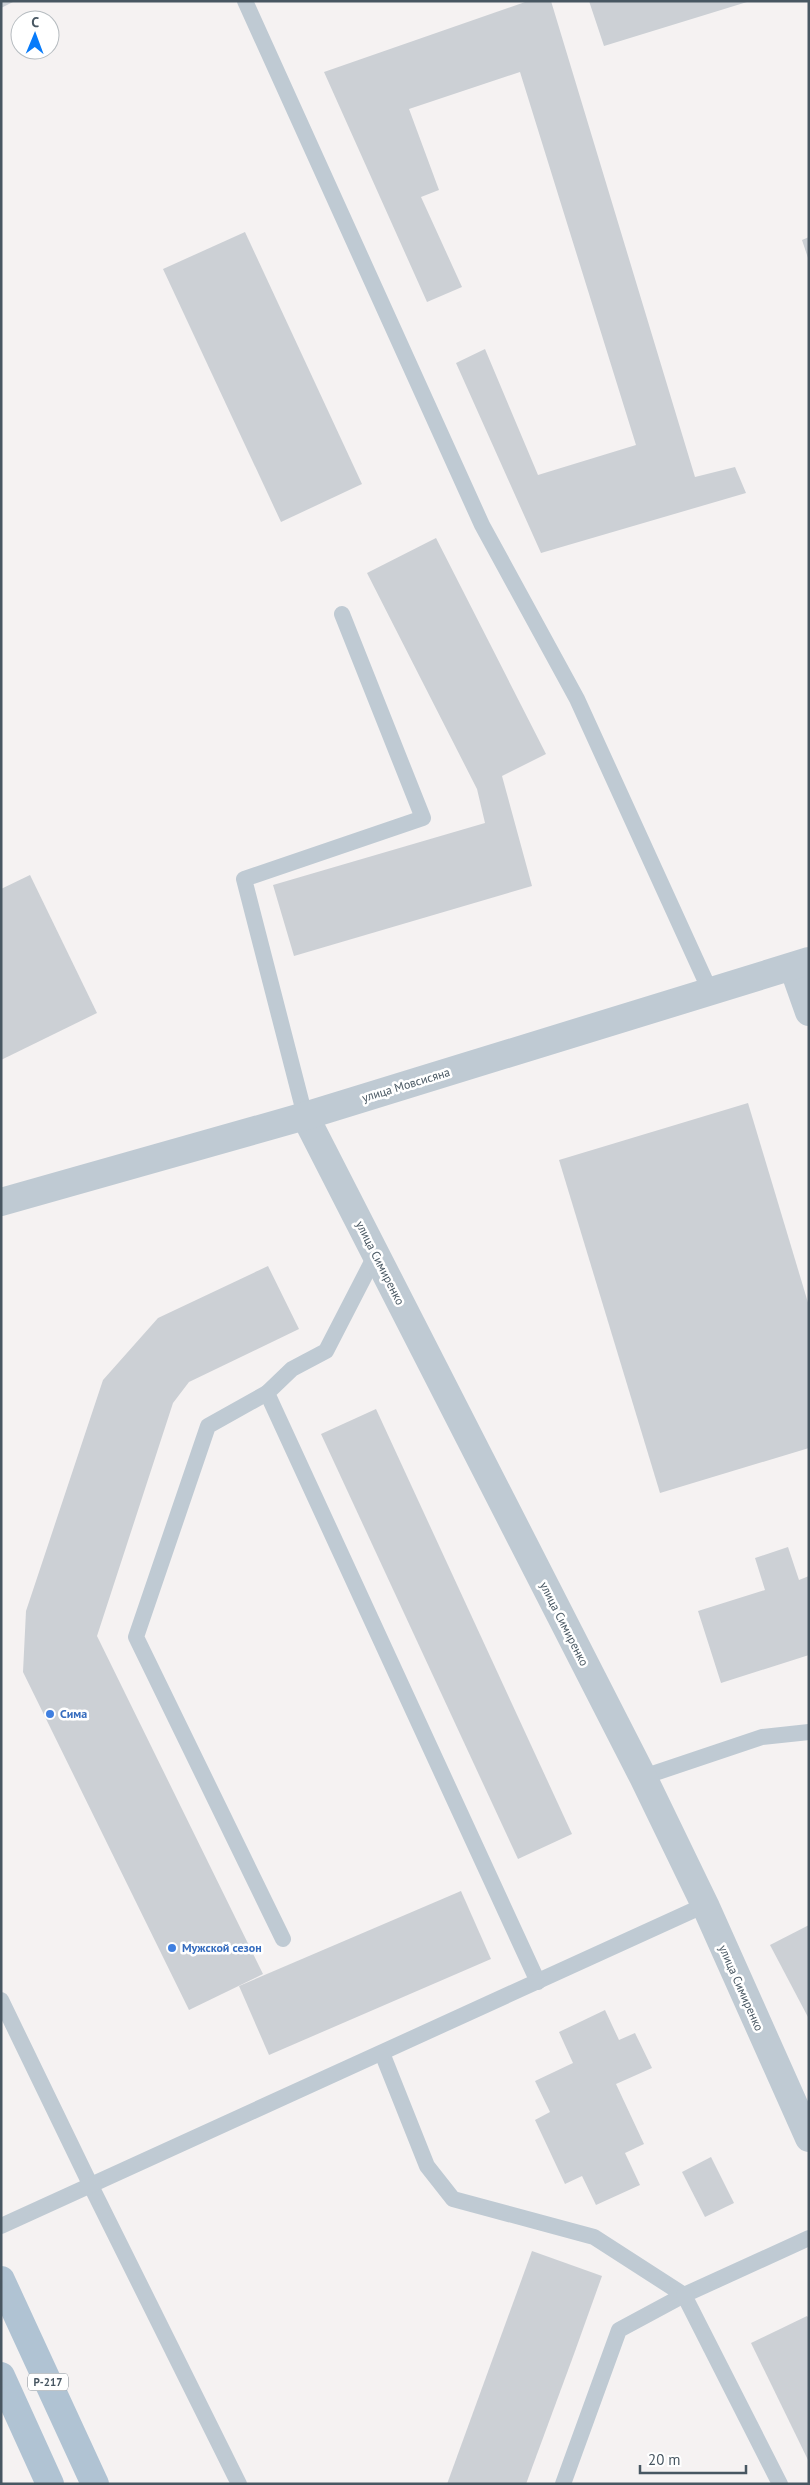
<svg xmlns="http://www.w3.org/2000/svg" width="810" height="2485" viewBox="0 0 810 2485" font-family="'PT Sans',sans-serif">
	<rect width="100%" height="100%" fill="#f5f2f2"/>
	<g fill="#ccd0d5">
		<polygon points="1,1 15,1 1,8"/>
		<polygon points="528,1 551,1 695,477 735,467 746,493 541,553 456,363 485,349 538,475 636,445 520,72 409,109 439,190 421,197 462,287 427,302 324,72"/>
		<polygon points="589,1 747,1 747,2 604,46"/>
		<polygon points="245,232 362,484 281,522 163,269"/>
		<polygon points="809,237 809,258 808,258 802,240"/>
		<polygon points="436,538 546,754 502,776 532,886 294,956 273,885 485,823 477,789 367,573"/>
		<polygon points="30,875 97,1013 1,1060 1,889"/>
		<polygon points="748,1103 809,1306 809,1448 660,1493 559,1160"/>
		<polygon points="268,1266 299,1329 189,1382 173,1403 97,1636 263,1974 189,2010 23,1672 26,1611 103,1380 158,1318"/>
		<polygon points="376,1409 572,1834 518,1859 321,1434"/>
		<polygon points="788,1547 799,1580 809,1576 809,1655 721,1683 698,1611 765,1590 755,1558"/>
		<polygon points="461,1891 491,1959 269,2055 239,1986"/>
		<polygon points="809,1925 809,2019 770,1945"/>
		<polygon points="605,2010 619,2040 635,2033 652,2068 616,2084 644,2144 625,2153 640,2185 596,2205 582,2176 565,2184 535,2120 550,2112 535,2081 573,2063 559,2032"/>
		<polygon points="711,2157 734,2203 705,2217 682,2172"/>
		<polygon points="532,2251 602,2276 574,2354 526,2484 447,2484"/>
		<polygon points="807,2316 809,2319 809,2462 751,2343"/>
	</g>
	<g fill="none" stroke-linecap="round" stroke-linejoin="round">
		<g stroke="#bfcad3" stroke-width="16">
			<polyline points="245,1 482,525 577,699 711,993"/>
			<polyline points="305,1116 244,879 423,818 342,614"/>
			<polyline points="376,1254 326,1351 292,1369 267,1393 538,1982"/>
			<polyline points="267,1393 208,1426 136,1637 283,1939"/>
			<polyline points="643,1777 762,1737 809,1732"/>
			<polyline points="1,2000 91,2186 239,2484"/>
			<polyline points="382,2053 427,2166 453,2199 594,2237 684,2295 619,2330 563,2484"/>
			<polyline points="1,2226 705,1905"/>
			<polyline points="780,2484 684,2295 809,2238"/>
		</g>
		<g stroke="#bfcad3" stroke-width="28">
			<polyline points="793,967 809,1012"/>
			<polyline points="305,1116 643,1777 705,1905 809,2138"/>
			<polyline points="1,1202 305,1116 809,961"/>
		</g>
		<g stroke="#b0c3d3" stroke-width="28">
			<polyline points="1,2280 95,2484"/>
			<polyline points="1,2376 50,2484"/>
		</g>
	</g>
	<g fill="#3f7fe0" stroke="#fff" stroke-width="2">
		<circle cx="50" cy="1714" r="5"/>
		<circle cx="172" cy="1948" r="5"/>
	</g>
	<g text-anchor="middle" stroke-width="5" stroke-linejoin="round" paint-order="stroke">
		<rect fill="#fff" stroke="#7f8991" stroke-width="1" x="28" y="2373.5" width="40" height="17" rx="4"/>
		<g font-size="11" font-weight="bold" fill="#485762">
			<text x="48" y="2386">Р-217</text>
		</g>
		<g font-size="12" fill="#485762" stroke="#fff">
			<text transform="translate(406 1085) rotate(-17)" y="4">улица Мовсисяна</text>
			<text transform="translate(380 1263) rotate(63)" y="4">улица Симиренко</text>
			<text transform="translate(564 1624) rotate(63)" y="4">улица Симиренко</text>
			<text transform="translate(741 1988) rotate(66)" y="4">улица Симиренко</text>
		</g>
		<g font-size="12" font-weight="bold" fill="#366cbe" stroke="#fff" text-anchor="start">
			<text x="60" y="1718">Сима</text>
			<text x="182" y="1952">Мужской сезон</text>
		</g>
	</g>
	<rect width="810" height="2485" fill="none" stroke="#485762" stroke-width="5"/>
	<g transform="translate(35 35) rotate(1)"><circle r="24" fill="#ffffff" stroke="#b6bcc0"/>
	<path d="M0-4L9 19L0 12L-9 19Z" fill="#077bfa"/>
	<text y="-8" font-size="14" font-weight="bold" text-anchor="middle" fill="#485762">С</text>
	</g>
	<path d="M640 2465v8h106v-8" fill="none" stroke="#485762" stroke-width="2.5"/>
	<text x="648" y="2465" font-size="15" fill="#485762" stroke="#ffffff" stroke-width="4" paint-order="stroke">20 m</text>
</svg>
